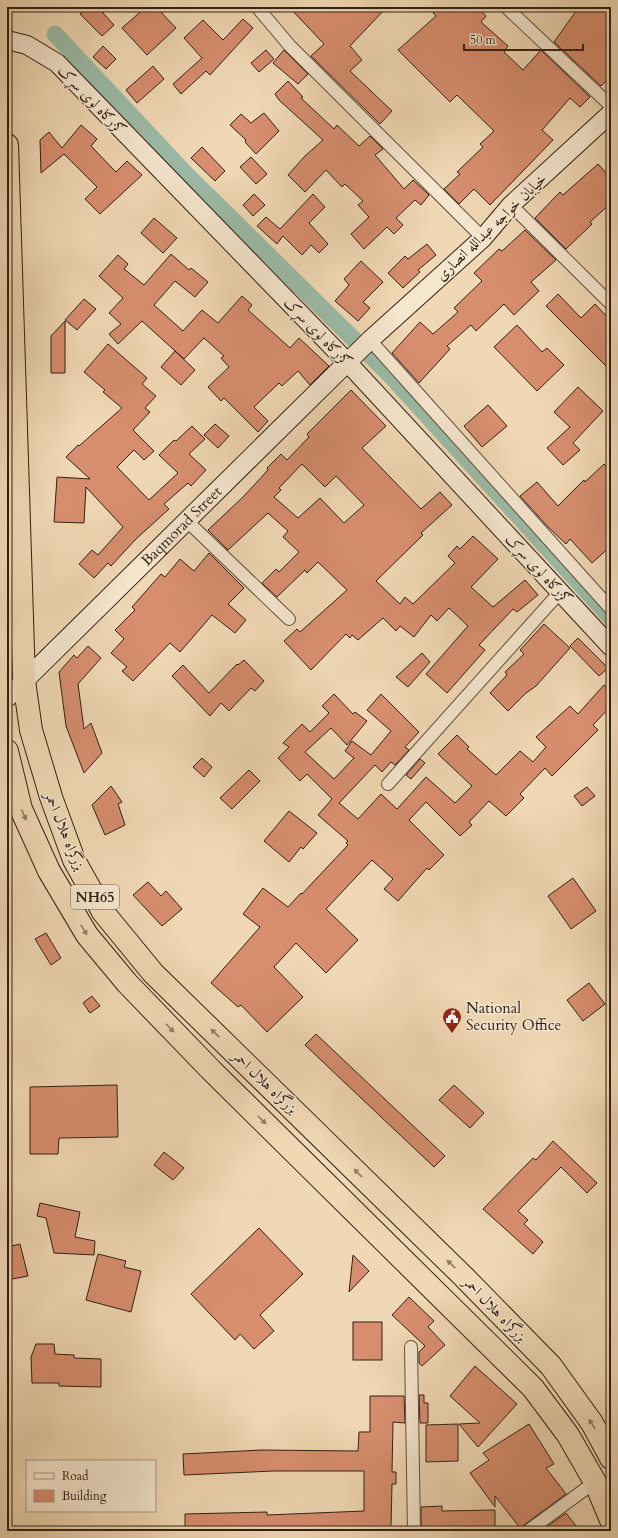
<svg xmlns="http://www.w3.org/2000/svg" width="618" height="1538" viewBox="0 0 618 1538" font-family="Cardo,Amiri,serif">
	<rect width="100%" height="100%" fill="#f0d8b4"/>
	<filter id="stains"><feTurbulence type="fractalNoise" baseFrequency=".005" numOctaves="4"/><feColorMatrix values="0 0 0 0 .2 0 0 0 0 .09 0 0 0 0 .02 0 0 0 .5 -.17"/></filter>
	<radialGradient id="worn" r=".72"><stop offset=".6" stop-color="#630" stop-opacity="0"/><stop offset="1" stop-color="#630" stop-opacity=".3"/></radialGradient>
	<g fill="none" stroke-linecap="round" stroke-linejoin="round">
		<polyline stroke="#9bbba7" stroke-width="17" points="55,34 184,172 392,377 611,618"/>
	</g>
	<g fill="#d78e6f" stroke="#302017" fill-rule="evenodd">
		<polygon points="88,7 109,7 103,13 114,25 102,36 80,14"/>
		<polygon points="146,7 156,7 176,28 147,55 122,28"/>
		<polygon points="289,7 387,7 350,46 362,60 350,71 392,111 380,124 311,56 324,44"/>
		<polygon points="439,7 477,7 486,16 481,22 508,46 504,52 523,70 541,50 590,97 580,107 570,98 542,130 553,140 490,205 474,189 459,204 444,189 460,174 457,172 483,147 480,144 494,131 457,95 450,102 398,50 436,16 433,13"/>
		<polygon points="579,7 611,7 611,76 601,86 554,42"/>
		<polygon points="243,19 253,28 210,75 206,71 181,94 173,84 202,58 184,38 203,20 223,40"/>
		<polygon points="103,46 116,59 106,69 93,57"/>
		<polygon points="266,50 274,59 259,72 251,63"/>
		<polygon points="284,50 308,74 298,84 273,63"/>
		<polygon points="153,66 164,79 137,103 126,90"/>
		<polygon points="288,81 303,97 301,98 334,129 337,125 359,146 370,136 383,149 375,155 404,189 413,180 429,195 421,205 415,200 396,218 403,225 394,234 387,227 364,249 351,234 369,217 358,205 363,201 345,184 342,187 326,170 305,192 288,175 305,156 323,140 279,100 275,94"/>
		<polygon points="264,113 279,131 256,154 245,142 246,140 230,125 241,114 251,123"/>
		<polygon points="81,125 97,139 91,146 116,172 127,161 142,175 100,214 85,199 97,187 64,154 41,173 40,140 49,132 62,148"/>
		<polygon points="202,147 225,171 215,181 191,158"/>
		<polygon points="251,157 267,174 256,184 240,167"/>
		<polygon points="598,164 611,178 611,203 590,222 592,224 566,249 535,218 560,192 563,195"/>
		<polygon points="254,194 265,205 253,216 243,205"/>
		<polygon points="313,194 325,207 309,223 328,244 319,253 311,245 302,255 283,236 277,244 257,226 266,217 280,229"/>
		<polygon points="154,218 177,238 163,253 141,233"/>
		<polygon points="525,230 556,260 531,282 539,291 514,315 504,304 476,331 471,325 447,346 450,349 419,383 392,353 420,322 433,334 458,312 454,308 482,281 474,273 499,249 502,251"/>
		<polygon points="427,244 436,255 418,270 420,272 403,288 388,273 405,256 408,259"/>
		<polygon points="171,254 189,270 191,268 208,282 195,297 175,281 154,305 183,331 202,310 218,323 242,296 252,305 248,310 290,348 299,338 329,366 310,385 298,371 282,386 279,383 254,407 268,421 258,432 224,398 221,401 208,387 229,367 221,358 224,356 204,338 184,359 142,321 118,344 109,334 121,324 109,313 123,298 99,276 118,255 128,264 124,269 144,285"/>
		<polygon points="361,261 383,282 363,302 370,308 358,321 335,301 349,285 344,279"/>
		<polygon points="558,294 581,318 595,304 611,321 611,371 546,306"/>
		<polygon points="84,299 96,309 77,330 65,320"/>
		<polygon points="65,321 65,373 51,373 51,336"/>
		<polygon points="517,325 542,352 547,348 564,365 537,391 494,347"/>
		<polygon points="108,344 147,378 142,384 156,396 145,408 150,412 133,430 154,451 144,460 134,450 117,467 149,500 178,473 159,455 174,440 176,441 192,426 205,439 189,454 206,470 191,486 188,483 164,504 169,509 136,539 111,566 108,563 94,578 79,564 92,550 98,555 123,527 86,487 84,523 54,522 57,477 90,479 66,457 78,445 79,446 122,408 103,392 105,390 84,372"/>
		<polygon points="175,351 195,370 181,385 161,367"/>
		<polygon points="578,387 603,411 573,443 580,450 563,465 547,448 570,427 554,412"/>
		<path d="M351 390 386 426 362 448 421 509 440 492 452 505 421 533 423 535 376 581 400 604 405 597 413 604 455 563 448 556 457 546 460 549 473 536 498 559 471 587 493 607 525 580 538 595 517 612 513 609 479 645 485 650 447 693 426 674 468 626 449 608 437 621 431 615 414 637 400 626 396 631 383 618 358 640 352 635 350 638 346 634 311 670 284 641 297 629 300 632 347 590 318 562 307 573 305 570 277 597 266 587 262 583 276 569 279 572 299 552 283 537 288 531 268 513 228 550 208 530 243 497 268 470 267 468 281 454 287 460 309 437 307 434ZM302 464 325 487 336 476 364 505 344 523 320 498 298 518 274 497 281 490 279 488Z"/>
		<polygon points="488,405 507,426 482,447 464,426"/>
		<polygon points="215,424 229,436 218,448 204,435"/>
		<polygon points="604,464 611,472 611,546 592,563 570,539 566,544 548,527 520,496 537,482 558,506 584,480 585,482"/>
		<polygon points="209,553 244,588 228,604 246,620 235,633 212,615 180,652 170,643 133,681 122,671 127,667 111,653 124,639 115,630 135,610 132,607 161,574 165,577 180,559 194,571"/>
		<polygon points="544,624 570,648 536,686 526,693 508,711 490,693 507,675 505,672 524,654 520,650"/>
		<polygon points="578,638 608,668 599,676 570,646"/>
		<polygon points="88,646 101,658 78,684 84,729 91,723 102,753 84,773 66,726 59,672 74,655 77,658"/>
		<polygon points="422,653 430,662 408,687 396,677"/>
		<polygon points="244,660 264,681 255,691 251,688 229,711 221,703 210,716 172,676 183,665 209,693 237,664 238,665"/>
		<polygon points="604,685 611,692 611,706 593,725 598,730 552,776 545,768 520,794 524,798 506,816 489,801 469,822 472,825 460,836 426,802 409,820 444,855 429,870 427,868 398,901 384,889 393,879 372,860 326,909 358,940 326,973 296,943 274,967 303,997 267,1032 241,1005 238,1007 211,983 260,927 243,914 263,888 288,907 301,893 302,894 348,845 346,843 348,841 318,815 332,799 307,774 300,781 278,758 289,747 283,743 302,724 310,732 329,713 322,706 334,694 353,714 355,712 367,721 347,745 331,728 305,752 334,779 354,758 345,751 352,741 371,755 391,731 367,710 381,694 419,732 405,747 409,750 395,765 391,762 382,772 375,765 339,803 358,819 381,794 397,809 426,777 455,803 472,786 438,754 457,735 469,747 467,749 496,775 520,751 533,762 546,747 536,737 570,706 578,714"/>
		<polygon points="202,758 212,767 204,777 193,767"/>
		<polygon points="420,759 425,763 411,779 406,775"/>
		<polygon points="249,770 260,781 232,809 220,798"/>
		<polygon points="111,786 122,802 118,804 125,825 105,835 92,805"/>
		<polygon points="587,787 595,796 582,806 574,796"/>
		<polygon points="289,811 317,833 303,849 301,847 289,862 264,841"/>
		<polygon points="573,878 596,911 571,929 548,896"/>
		<polygon points="148,882 161,896 166,891 182,909 162,926 133,895"/>
		<polygon points="46,933 61,958 51,965 35,939"/>
		<polygon points="589,983 605,1004 583,1021 567,1000"/>
		<polygon points="92,996 100,1006 90,1013 83,1003"/>
		<polygon points="316,1034 445,1156 434,1167 305,1045"/>
		<polygon points="117,1085 118,1137 59,1138 58,1154 30,1154 30,1087"/>
		<polygon points="454,1085 484,1113 470,1128 439,1100"/>
		<polygon points="553,1141 597,1183 587,1193 561,1167 518,1211 528,1220 524,1224 543,1242 533,1254 483,1209 533,1158 536,1160"/>
		<polygon points="164,1152 184,1168 173,1180 154,1165"/>
		<polygon points="40,1203 80,1212 75,1237 95,1241 94,1255 54,1253 46,1218 37,1216"/>
		<polygon points="259,1228 303,1274 260,1315 274,1331 254,1349 240,1334 235,1340 191,1294"/>
		<polygon points="20,1244 28,1276 7,1280 7,1247"/>
		<polygon points="98,1254 126,1261 124,1267 141,1271 131,1312 86,1300"/>
		<polygon points="353,1255 369,1271 349,1292"/>
		<polygon points="409,1297 434,1321 428,1327 445,1345 422,1366 419,1363 419,1352 425,1346 392,1315"/>
		<rect x="353" y="1322" width="29" height="38"/>
		<polygon points="36,1344 54,1344 55,1354 74,1355 74,1358 101,1359 101,1387 59,1386 59,1383 32,1383 31,1357"/>
		<polygon points="475,1366 517,1404 478,1447 459,1424 480,1423 450,1396"/>
		<polygon points="419,1395 424,1395 424,1403 428,1403 428,1423 420,1423"/>
		<polygon points="370,1396 404,1396 405,1423 393,1422 392,1472 396,1472 396,1484 392,1484 391,1528 347,1528 347,1531 185,1531 185,1514 267,1512 267,1515 364,1511 364,1471 274,1471 184,1475 183,1454 262,1450 358,1451 359,1432 370,1432"/>
		<polygon points="458,1424 458,1461 426,1462 426,1425"/>
		<polygon points="529,1424 554,1464 546,1468 566,1494 524,1525 521,1529 495,1496 495,1507 470,1473 489,1460 483,1453"/>
		<polygon points="442,1506 442,1511 495,1510 495,1527 421,1529 421,1507"/>
		<polygon points="566,1513 580,1531 541,1531"/>
	</g>
	<g fill="none" stroke-linecap="round" stroke-linejoin="round">
		<g stroke="#604e3e" stroke-width="14">
			<g id="street">
				<polyline points="257,7 290,46 483,238"/>
				<polyline points="506,7 611,106"/>
				<polyline points="511,205 611,304"/>
				<polyline points="370,340 611,609"/>
				<polyline points="187,521 289,619"/>
				<polyline points="388,784 560,592"/>
				<polyline points="411,1347 414,1531"/>
				<polyline points="528,1531 595,1482"/>
			</g>
		</g>
		<g stroke="#302017" stroke-width="20">
			<g id="secondary">
				<polyline points="7,40 27,45 57,63 348,363 611,647"/>
				<path id="s1" d="M7 698 370 340 483 238 511 205 611 113"/>
			</g>
		</g>
		<g stroke="#302017" stroke-width="24">
			<g id="highway">
				<polyline points="7,145 24,681 31,730 51,797 74,860 103,912 153,973 464,1277 551,1366 592,1423 611,1458"/>
				<polyline points="7,751 21,809 49,871 87,935 127,983 211,1070 533,1388 568,1435 595,1482 611,1520"/>
			</g>
		</g>
		<use href="#street" stroke="#f5e6ce" stroke-width="12"/>
		<use href="#secondary" stroke="#f5e6ce" stroke-width="18"/>
		<use href="#highway" stroke="#f0d8b4" stroke-width="22"/>
	</g>
	<defs><path id="oneway-solid" d="M-6-.8H1V-3.2L6.5 0L1 3.2V.8H-6Z"/></defs>
	<g fill="#907c66">
		<use href="#oneway-solid" transform="translate(24 815) rotate(66)"/>
		<use href="#oneway-solid" transform="translate(84 930) rotate(59)"/>
		<use href="#oneway-solid" transform="translate(170 1028) rotate(46)"/>
		<use href="#oneway-solid" transform="translate(215 1033) rotate(-136)"/>
		<use href="#oneway-solid" transform="translate(262 1120) rotate(45)"/>
		<use href="#oneway-solid" transform="translate(358 1173) rotate(-136)"/>
		<use href="#oneway-solid" transform="translate(451 1264) rotate(-136)"/>
		<use href="#oneway-solid" transform="translate(592 1424) rotate(-122)"/>
	</g>
	<defs>
		<g id="civic-pin" transform="scale(1)"><path d="M0 17L-7.5 6A9.5 9.5 0 1 1 7.5 6Z" fill="#8f2418" stroke="#f5e6ce"/><path d="M-.6-6.5H3V-4.5H.6V-3L4-1V1h2V6H-6V1h2V-1L-.6-3ZM-1.2 2.5V6h2.4V2.5Z" fill="#fff"/></g>
	</defs>
	<g fill-rule="evenodd">
		<use href="#civic-pin" x="452" y="1017"/>
	</g>
	<g text-anchor="middle" stroke-width="3" stroke-linejoin="round" paint-order="stroke">
		<rect fill="#f5e6ce" stroke="#6b5b4e" stroke-width="1" x="71" y="885" width="48" height="24" rx="3"/>
		<g font-size="14" font-weight="bold" fill="#302017">
			<text x="95" y="902">NH65</text>
		</g>
		<g font-size="15" fill="#302017" stroke="#f5e6ce">
			<text transform="translate(92 100) rotate(46)" y="5">ګزرګاه لوی سړک</text>
			<text transform="translate(491 227) rotate(-44)" y="5">خیابان خواجه عبدالله انصاری</text>
			<text transform="translate(318 332) rotate(46)" y="5">ګزرګاه لوی سړک</text>
			<text dy="5" stroke="none"><textPath href="#s1" startOffset="245">Baqmorad Street</textPath></text>
			<text transform="translate(539 569) rotate(47)" y="5">ګزرګاه لوی سړک</text>
			<text transform="translate(65 831) rotate(68)" y="5">بزرگراه هلال احمر</text>
			<text transform="translate(265 1082) rotate(44)" y="5">بزرگراه هلال احمر</text>
			<text transform="translate(495 1309) rotate(46)" y="5">بزرگراه هلال احمر</text>
		</g>
		<g font-size="15" fill="#302017" stroke="#f5e6ce" text-anchor="start">
			<text x="466" y="1013">National<tspan x="466" dy="17">Security Office</tspan></text>
		</g>
	</g>
	<rect width="618" height="1538" fill="none" stroke="#f0d8b4" stroke-width="24"/>
	<rect x="8" y="8" width="602" height="1522" fill="none" stroke="#302017" stroke-width="2"/>
	<rect x="12" y="12" width="594" height="1514" fill="none" stroke="#302017"/>
	<rect x="26" y="1460" width="130" height="52" fill="#f5e6ce" stroke="#a69785"/>
	<rect x="34" y="1473" width="20" height="6" fill="#f5e6ce" stroke="#a69785"/>
	<text x="62" y="1480" font-size="12" fill="#302017">Road</text>
	<rect x="34" y="1490" width="20" height="12" fill="#d78e6f" stroke="#a69785"/>
	<text x="62" y="1500" font-size="12" fill="#302017">Building</text>
	<path d="M464 44v6h119v-6" fill="none" stroke="#302017" stroke-width="2"/>
	<text x="470" y="44" font-size="12" fill="#302017" stroke="#f5e6ce" stroke-width="3" paint-order="stroke">50 m</text>
	<rect width="100%" height="100%" filter="url(#stains)"/>
	<rect width="100%" height="100%" fill="url(#worn)"/>
</svg>
